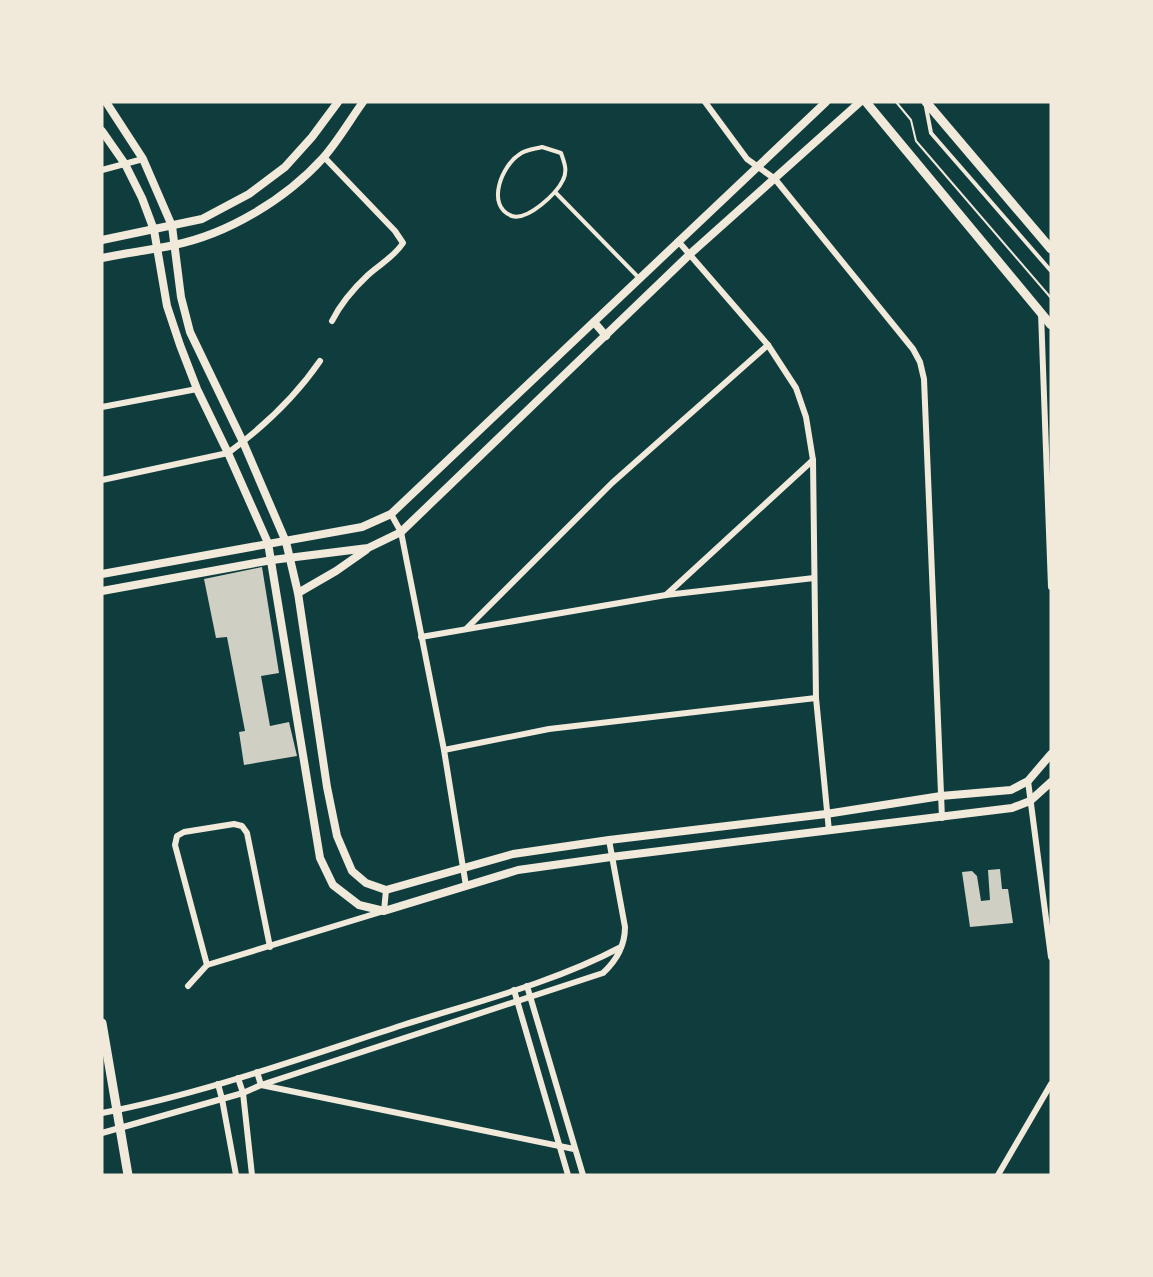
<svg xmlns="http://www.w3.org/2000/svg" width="1153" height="1277" viewBox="0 0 1153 1277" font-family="Rubik,sans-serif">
	<rect width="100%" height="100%" fill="#0f3d3e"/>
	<g fill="#cfcfc3">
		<polygon points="262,567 279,673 261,676 270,726 289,722 297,756 244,765 239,732 245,731 227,637 216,638 204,579"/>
		<polygon points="1000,869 1002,889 1008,889 1013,923 970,927 962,872 972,871 977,876 981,901 990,900 988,870"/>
	</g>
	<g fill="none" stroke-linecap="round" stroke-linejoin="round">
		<polyline stroke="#f1e9da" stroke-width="2" points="896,102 911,120 916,141 1051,298"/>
		<g stroke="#f1e9da" stroke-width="4">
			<polyline points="926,107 931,133 1051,271"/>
			<path d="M542 147 561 153C564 162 568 170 563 180 557 193 528 221 512 216 485 206 502 165 520 154 525 150 535 149 542 147Z"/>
			<polyline points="555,192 639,278"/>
		</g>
		<g stroke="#f1e9da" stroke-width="6">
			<polyline points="705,102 747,159 775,179 913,349 920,362 924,379 942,818"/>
			<path d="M324 157 395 231 403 243C394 257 380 264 368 275 353 289 341 303 332 321"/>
			<polyline points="102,170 143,159"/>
			<polyline points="678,241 768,345 796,388 806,417 813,460 816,698 829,831"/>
			<polyline points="1041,313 1051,587"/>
			<polyline points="102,407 197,389"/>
			<path d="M102 480 228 453C262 428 296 396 320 361"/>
			<polyline points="391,514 401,532 444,750 466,886"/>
			<polyline points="666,595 813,460"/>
			<polyline points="467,628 612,483 768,345"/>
			<polyline points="421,637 666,595 814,578"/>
			<polyline points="444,750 549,729 816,698"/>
			<polyline points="1028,781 1051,957"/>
			<polyline points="207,965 384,911 386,890"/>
			<polyline points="188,986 207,965 175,845 177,836 184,832 234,824 242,826 247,833 270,947"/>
			<polyline points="527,986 583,1175"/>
			<polyline points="514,990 568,1175"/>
			<polyline points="257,1072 261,1085 574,1149"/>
			<polyline points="238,1078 243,1093 252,1175"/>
			<polyline points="218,1084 222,1099 236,1175"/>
			<path d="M102 1113C205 1093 304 1057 403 1025 476 1002 553 983 621 947"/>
			<path d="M102 1133 243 1093 261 1085 603 973C616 961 625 945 625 927L609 840"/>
			<polyline points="998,1175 1051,1084"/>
		</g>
		<g stroke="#f1e9da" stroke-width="8">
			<polyline points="106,102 143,159 172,226 181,297 190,332 243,442 286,542 298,593 327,787 337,836 352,871 366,883 386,890 513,854 609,840 826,814 941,796 1011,790 1028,781 1051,754"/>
			<polyline points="102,131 125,164 142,198 154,230 167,306 180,345 197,389 228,453 268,543 320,858 333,885 359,905 384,911 518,870 611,857 1012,808 1030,801 1051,782"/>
			<polyline points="102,240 202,219 249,194 285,167 312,137 338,102"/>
			<path d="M102 258C126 253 151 250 174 245 228 234 286 199 323 158 338 141 350 120 363 102"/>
			<polyline points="594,322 606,336"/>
			<polyline points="102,574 362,527 391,514 826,102"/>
			<polyline points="102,591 272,560 368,548 401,532 690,254 860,102"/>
			<polyline points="298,593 336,571 366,550"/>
		</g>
		<g stroke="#f1e9da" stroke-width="9">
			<polyline points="866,102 1051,325"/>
			<polyline points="926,102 1051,249"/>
			<polyline points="102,1023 128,1175"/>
		</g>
	</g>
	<rect width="1153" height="1277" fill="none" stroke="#f1e9da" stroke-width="207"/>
</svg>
